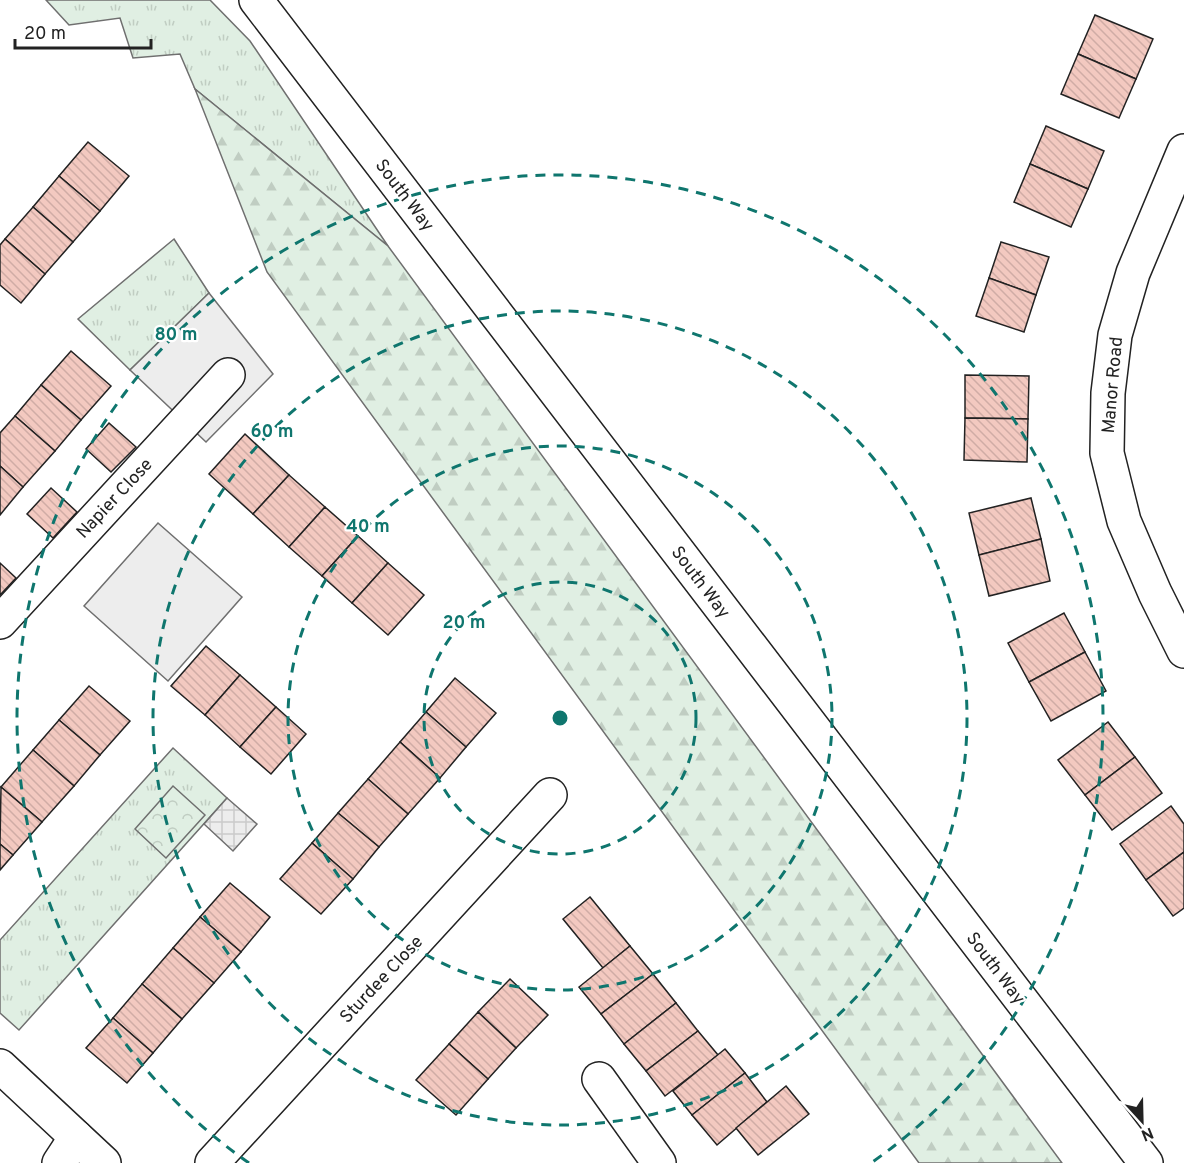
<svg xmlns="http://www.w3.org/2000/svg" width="1184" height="1163" viewBox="0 0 1184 1163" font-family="Overpass,sans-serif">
	<defs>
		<pattern id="grass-tufts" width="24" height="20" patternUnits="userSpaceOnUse" patternTransform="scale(1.5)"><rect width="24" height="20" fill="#e0efe3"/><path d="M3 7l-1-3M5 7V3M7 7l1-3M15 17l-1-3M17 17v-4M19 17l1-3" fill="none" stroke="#c0cdc2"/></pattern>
		<pattern id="forest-firs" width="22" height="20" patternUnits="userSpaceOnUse" patternTransform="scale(1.5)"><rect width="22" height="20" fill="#e0efe3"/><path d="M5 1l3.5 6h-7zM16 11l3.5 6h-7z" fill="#c0cdc2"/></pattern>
		<pattern id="park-crowns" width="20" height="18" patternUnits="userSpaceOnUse" patternTransform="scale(1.5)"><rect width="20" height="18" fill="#e0efe3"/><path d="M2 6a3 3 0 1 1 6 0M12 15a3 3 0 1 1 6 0" fill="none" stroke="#c0cdc2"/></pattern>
		<pattern id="plaza-grid" width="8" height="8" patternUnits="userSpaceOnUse" patternTransform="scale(1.5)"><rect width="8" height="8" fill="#ededed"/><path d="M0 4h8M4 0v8" fill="none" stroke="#cbcbcb"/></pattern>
		<pattern id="building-back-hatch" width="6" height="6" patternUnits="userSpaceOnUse" patternTransform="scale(1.5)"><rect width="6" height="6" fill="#f3c9c0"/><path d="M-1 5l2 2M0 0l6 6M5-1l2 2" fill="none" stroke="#d0aca5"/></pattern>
	</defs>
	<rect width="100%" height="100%" fill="#fff"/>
	<g fill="url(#grass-tufts)" stroke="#6f6f6f" stroke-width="1.5">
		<polygon points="46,0 210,0 250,41 388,246 195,89 180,54 133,58 120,18 69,25"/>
		<polygon points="174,239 209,293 130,370 78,319"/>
		<polygon points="173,748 227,798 19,1030 0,1013 0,940"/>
	</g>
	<polygon fill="url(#forest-firs)" stroke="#6f6f6f" stroke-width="1.5" points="195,89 388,246 1062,1163 919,1163 267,272"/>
	<polygon fill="url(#park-crowns)" stroke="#6f6f6f" stroke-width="1.5" points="173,786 205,815 166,858 135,829"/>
	<g fill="#ededed" stroke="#6f6f6f" stroke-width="1.5">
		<polygon points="209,293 273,374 206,442 130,370"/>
		<polygon points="158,523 242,597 168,681 84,606"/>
	</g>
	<polygon fill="url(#plaza-grid)" stroke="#6f6f6f" stroke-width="1.5" points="227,798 257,824 233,851 204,824"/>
	<g fill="url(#building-back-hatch)" stroke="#222" stroke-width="1.5">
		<polygon points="1095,15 1153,39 1136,79 1078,54"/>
		<polygon points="1078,54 1136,79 1119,118 1061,94"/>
		<polygon points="1046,126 1104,151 1088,189 1030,164"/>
		<polygon points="88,142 129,176 100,211 59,176"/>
		<polygon points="1030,164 1088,189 1071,227 1014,202"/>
		<polygon points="59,176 100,211 73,242 33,207"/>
		<polygon points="33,207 73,242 45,274 5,239"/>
		<polygon points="5,239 45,274 21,303 0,285 0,245"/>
		<polygon points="1001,242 1049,257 1036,295 989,278"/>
		<polygon points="989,278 1036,295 1024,332 976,316"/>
		<polygon points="71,351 111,386 81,420 41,385"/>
		<polygon points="965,375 1029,376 1028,419 965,418"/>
		<polygon points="41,385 81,420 55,451 15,416"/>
		<polygon points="15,416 55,451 23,487 0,466 0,433"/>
		<polygon points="965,418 1028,419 1027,462 964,460"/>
		<polygon points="109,423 136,447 111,472 86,449"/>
		<polygon points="245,434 289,475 253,514 209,474"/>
		<polygon points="0,466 23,487 0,515"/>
		<polygon points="289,475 325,507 289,547 253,514"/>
		<polygon points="51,488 77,512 53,538 27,514"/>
		<polygon points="1031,498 1041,539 979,555 969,513"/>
		<polygon points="325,507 358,536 322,576 289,547"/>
		<polygon points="358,536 388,563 352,603 322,576"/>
		<polygon points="1041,539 1050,581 989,596 979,555"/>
		<polygon points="0,563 16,578 0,595"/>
		<polygon points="388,563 424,595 388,635 352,603"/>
		<polygon points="1064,613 1085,652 1029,682 1008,643"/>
		<polygon points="206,646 240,675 205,715 171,686"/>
		<polygon points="1085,652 1106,691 1051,721 1029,682"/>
		<polygon points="240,675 276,707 240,747 205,715"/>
		<polygon points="455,678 496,713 466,747 426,712"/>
		<polygon points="89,686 130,721 100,755 59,720"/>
		<polygon points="276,707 306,734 271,774 240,747"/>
		<polygon points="426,712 466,747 440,778 400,742"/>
		<polygon points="59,720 100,755 74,786 33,750"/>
		<polygon points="1108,722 1135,757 1085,795 1058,760"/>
		<polygon points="400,742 440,778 408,814 368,779"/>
		<polygon points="33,750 74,786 42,822 1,787"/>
		<polygon points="1135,757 1162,793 1112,830 1085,795"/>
		<polygon points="368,779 408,814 379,847 338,813"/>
		<polygon points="1,787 42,822 13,855 0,844"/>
		<polygon points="1171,806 1184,824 1184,852 1146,880 1120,844"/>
		<polygon points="338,813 379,847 353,879 312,843"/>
		<polygon points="312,843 353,879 321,914 280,879"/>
		<polygon points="0,844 13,855 0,870"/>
		<polygon points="1184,852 1184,908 1173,916 1146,880"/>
		<polygon points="230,883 270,917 241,952 200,917"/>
		<polygon points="590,897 630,946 603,968 563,919"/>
		<polygon points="200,917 241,952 214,983 173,948"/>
		<polygon points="630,946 653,974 601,1014 579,987"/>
		<polygon points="173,948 214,983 182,1019 142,984"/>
		<polygon points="653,974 676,1003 624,1044 601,1014"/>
		<polygon points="510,979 548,1015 516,1048 478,1012"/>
		<polygon points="142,984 182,1019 153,1053 113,1018"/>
		<polygon points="676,1003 698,1031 646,1071 624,1044"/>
		<polygon points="478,1012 516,1048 488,1079 449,1044"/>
		<polygon points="113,1018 153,1053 127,1083 86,1048"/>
		<polygon points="698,1031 718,1055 665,1096 646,1071"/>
		<polygon points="449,1044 488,1079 456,1115 416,1080"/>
		<polygon points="725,1049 745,1073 692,1115 673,1091"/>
		<polygon points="745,1073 767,1102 717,1145 692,1115"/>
		<polygon points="786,1086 809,1114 758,1155 736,1128"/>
	</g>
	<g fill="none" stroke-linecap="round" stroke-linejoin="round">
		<g stroke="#222" stroke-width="36">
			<g id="minor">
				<polyline points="1184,151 1133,273 1115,335 1108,393 1107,453 1124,521 1155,593 1184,651"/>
				<polyline points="0,622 228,375"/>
				<polyline points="0,1066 104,1163"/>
				<polyline points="599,1079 659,1163"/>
				<polyline points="59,1163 76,1137"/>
				<polyline points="212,1163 550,795"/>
			</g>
		</g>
		<g stroke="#222" stroke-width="36">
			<polyline id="major" points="256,0 1146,1163"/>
		</g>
		<use href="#minor" stroke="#fff" stroke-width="33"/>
		<use href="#major" stroke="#fff" stroke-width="33"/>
	</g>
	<g fill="none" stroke="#0f766e" stroke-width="3" stroke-dasharray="10 8">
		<circle cx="560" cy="718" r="136"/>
		<circle cx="560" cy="718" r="272"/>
		<circle cx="560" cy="718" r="407"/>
		<path d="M249 1163A543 543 0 1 1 871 1163"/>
	</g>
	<g text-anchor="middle" stroke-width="4.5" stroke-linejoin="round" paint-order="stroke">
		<g font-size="18" fill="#222" stroke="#fff">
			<text transform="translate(405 195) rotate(53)" y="6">South Way</text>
			<text transform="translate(1112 385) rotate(-85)" y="6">Manor Road</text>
			<text transform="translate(114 498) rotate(-47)" y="6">Napier Close</text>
			<text transform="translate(701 582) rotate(53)" y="6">South Way</text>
			<text transform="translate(996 968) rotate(53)" y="6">South Way</text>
			<text transform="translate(381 979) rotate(-47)" y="6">Sturdee Close</text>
		</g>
	</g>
	<circle cx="560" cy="718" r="9" fill="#0f766e" stroke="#fff" stroke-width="3"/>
	<g font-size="18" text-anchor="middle" font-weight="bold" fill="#0f766e" stroke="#fff" stroke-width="4.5" stroke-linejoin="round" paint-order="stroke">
		<text x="176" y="340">80 m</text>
		<text x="272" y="437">60 m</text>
		<text x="368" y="532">40 m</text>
		<text x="464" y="628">20 m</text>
	</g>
	<g transform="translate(1142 1121) rotate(158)" stroke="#ffffff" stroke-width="4.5" paint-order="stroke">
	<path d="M0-4.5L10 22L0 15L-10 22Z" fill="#222222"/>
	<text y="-9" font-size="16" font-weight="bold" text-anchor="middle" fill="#222222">N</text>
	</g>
	<path d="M15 39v9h136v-9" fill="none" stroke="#222222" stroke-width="3"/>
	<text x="24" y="39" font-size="18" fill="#222222" stroke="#ffffff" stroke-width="4.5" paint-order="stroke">20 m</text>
</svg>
